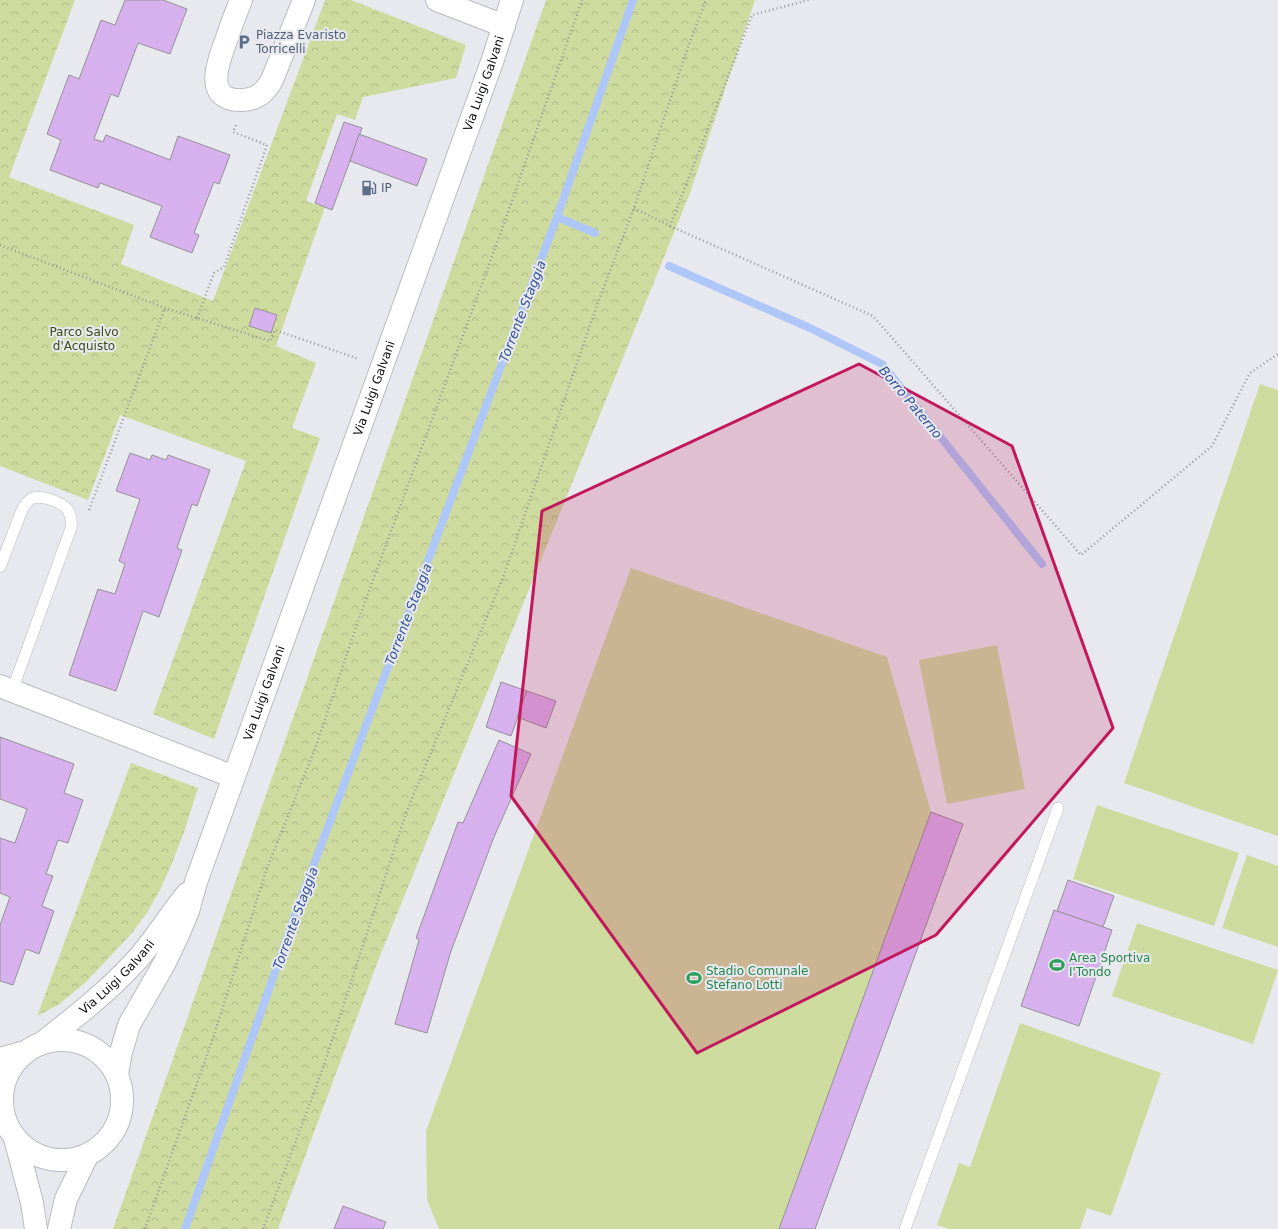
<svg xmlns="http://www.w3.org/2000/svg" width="1278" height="1229" viewBox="0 0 1278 1229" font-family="'DejaVu Sans',sans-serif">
	<defs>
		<pattern id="park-crowns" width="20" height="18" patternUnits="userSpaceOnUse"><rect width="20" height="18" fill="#cedb9f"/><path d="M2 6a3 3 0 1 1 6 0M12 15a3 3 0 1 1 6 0" fill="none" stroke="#b0bb88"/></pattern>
	</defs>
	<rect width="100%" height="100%" fill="#e8e9ef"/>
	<g fill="url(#park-crowns)">
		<polygon points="0,0 75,0 9,177 134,225 121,264 213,301 325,0 351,0 466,45 456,78 363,97 355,120 337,114 306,201 325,207 276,346 316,363 292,428 320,438 214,739 153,714 246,461 120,415 88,500 0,466"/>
		<polygon points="546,0 755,0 690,193 378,961 278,1229 113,1229"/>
		<polygon points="131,763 198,788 184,832 172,863 160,890 147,913 131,934 86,982 58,1005 37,1016"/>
	</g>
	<g fill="#cedb9f">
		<polygon points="1260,384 1278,390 1278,836 1124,783"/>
		<polygon points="631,568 887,657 931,812 963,824 815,1229 439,1229 427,1200 426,1131"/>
		<polygon points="997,645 1025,789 947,804 919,660"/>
		<polygon points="1097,805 1239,853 1214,926 1073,879"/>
		<polygon points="1247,855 1278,866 1278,947 1222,928"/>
		<polygon points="1137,923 1278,970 1253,1044 1112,996"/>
		<polygon points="1020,1023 1161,1073 1111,1216 1087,1208 1080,1229 950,1229 937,1225 959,1163 970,1167"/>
	</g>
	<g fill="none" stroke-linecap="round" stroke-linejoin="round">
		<g stroke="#aec7f8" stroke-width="8">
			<polyline points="557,217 595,233"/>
			<polyline points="669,266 810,328 882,364 1042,564"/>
			<polyline points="185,1229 296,912 557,217 633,0"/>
		</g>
	</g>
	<g fill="#d7b1ed" stroke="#949196">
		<polygon points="125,0 163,0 187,9 170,54 138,43 118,97 111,94 94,139 103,142 106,135 170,160 178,136 230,155 219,184 214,182 194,233 199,235 192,253 150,237 162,206 100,183 98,188 50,170 61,140 47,134 69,75 79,79 101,20 115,25"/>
		<polygon points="344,122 362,128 332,210 315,203"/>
		<polygon points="359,134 427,159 417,186 350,161"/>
		<polygon points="255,308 277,315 271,333 249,326"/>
		<polygon points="130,453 150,460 152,455 166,460 168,455 210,470 197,506 192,504 177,548 182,550 159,617 143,611 116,691 69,675 98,589 115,594 125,564 119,561 140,499 116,491"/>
		<polygon points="501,682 527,691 511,736 486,727"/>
		<polygon points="527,691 556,701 546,728 517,717"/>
		<polygon points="0,737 74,764 64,793 83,800 68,843 58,840 46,874 53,876 42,906 54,911 39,954 26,949 13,985 0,981 0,925 10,897 0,893 0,838 15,843 27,809 0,799"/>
		<polygon points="499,740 531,754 494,837 451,951 427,1033 395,1024 419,940 416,938 458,822 463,823"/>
		<polygon points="931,812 963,824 815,1229 779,1229"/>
		<polygon points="1068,880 1114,896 1103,927 1057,911"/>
		<polygon points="1054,910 1112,930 1079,1026 1021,1006"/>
		<polygon points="343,1206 386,1222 383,1229 334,1229"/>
	</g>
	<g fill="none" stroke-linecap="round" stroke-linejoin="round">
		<g stroke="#babbc1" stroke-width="12">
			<g id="service">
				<path d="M0 567 20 515C22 509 25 503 31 499 40 494 62 502 68 510 71 516 72 522 71 528L12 691"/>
				<polyline points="905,1229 1058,808"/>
			</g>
		</g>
		<g stroke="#babbc1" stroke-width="24">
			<g id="minor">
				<path d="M241 0C236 13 231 25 227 38 218 61 202 102 243 100 258 99 265 92 272 80L304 0"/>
				<polyline points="437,0 504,26"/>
				<polyline points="0,686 234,777"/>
				<polyline points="0,1059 25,1052"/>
				<polyline points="0,1104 2,1107"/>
			</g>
		</g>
		<g stroke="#babbc1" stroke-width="24">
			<g id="secondary">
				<circle cx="62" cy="1100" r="60"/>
				<path id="s1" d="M42 1043C74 1018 105 994 133 964 153 943 168 917 187 894"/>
				<path id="s2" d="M117 1074 121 1052 129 1025 164 964 177 937 188 911 196 882 493 59 512 0"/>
				<polyline points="15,1138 32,1203 36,1229"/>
				<polyline points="59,1229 66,1199 87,1156"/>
			</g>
		</g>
		<g stroke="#96979b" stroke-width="2.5" stroke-dasharray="1 3" stroke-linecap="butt">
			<polyline points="634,208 670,226 752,15 809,0"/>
			<polyline points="670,226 873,316 1081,555 1212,446 1250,373 1278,354"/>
			<polyline points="0,245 165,308 270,341 275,330 359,359"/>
			<polyline points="197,318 214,273 224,267 267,145 233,132 236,125"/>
			<polyline points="89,510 165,308"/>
			<polyline points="145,1229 212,1041 267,868 315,749 358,621 505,221 582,0"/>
			<polyline points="263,1229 323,1068 406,813 504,575 597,305 634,208 687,50 706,0"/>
		</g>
		<use href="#service" stroke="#fff" stroke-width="11"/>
		<use href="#minor" stroke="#fff" stroke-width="22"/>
		<use href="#secondary" stroke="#fff" stroke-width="22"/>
	</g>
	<path fill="#c2185b" fill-opacity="0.2" stroke="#c2185b" stroke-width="3" stroke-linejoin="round" d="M859 364 1012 446 1113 728 936 935 697 1053 511 796 542 511Z"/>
	<defs>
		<g id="parking-bare" transform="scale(1.2)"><path d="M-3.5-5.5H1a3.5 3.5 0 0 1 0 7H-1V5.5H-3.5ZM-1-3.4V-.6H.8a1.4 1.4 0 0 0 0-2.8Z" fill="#5c6f8a" stroke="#e8e9ef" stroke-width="2.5" paint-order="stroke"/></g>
		<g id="fuel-bare" transform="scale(1.2)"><path d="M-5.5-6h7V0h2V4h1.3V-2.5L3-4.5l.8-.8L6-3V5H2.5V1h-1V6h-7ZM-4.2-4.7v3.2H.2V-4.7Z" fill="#5c6f8a" stroke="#e8e9ef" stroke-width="2.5" paint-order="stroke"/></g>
		<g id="stadium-bare" transform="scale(1.2)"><path d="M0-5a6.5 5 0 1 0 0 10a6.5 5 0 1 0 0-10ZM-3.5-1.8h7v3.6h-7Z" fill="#2e9e5b" stroke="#e8e9ef" stroke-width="2.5" paint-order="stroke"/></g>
	</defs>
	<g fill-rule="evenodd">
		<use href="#parking-bare" x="244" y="42"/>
		<use href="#fuel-bare" x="369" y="188"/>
		<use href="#stadium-bare" x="1057" y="965"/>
		<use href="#stadium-bare" x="694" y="978"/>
	</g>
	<g text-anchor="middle" stroke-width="4" stroke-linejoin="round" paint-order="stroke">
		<g font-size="12" fill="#4e5e75" stroke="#e8e9ef" text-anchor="start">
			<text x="256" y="39">Piazza Evaristo<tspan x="256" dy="14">Torricelli</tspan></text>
			<text x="381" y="192">IP</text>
		</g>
		<g font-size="12" fill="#0b0c0e" stroke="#e8e9ef">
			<text dy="4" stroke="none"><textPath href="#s2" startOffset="1058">Via Luigi Galvani</textPath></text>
			<text dy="4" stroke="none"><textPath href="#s2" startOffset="734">Via Luigi Galvani</textPath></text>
			<text dy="4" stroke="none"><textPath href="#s2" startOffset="410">Via Luigi Galvani</textPath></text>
			<text dy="4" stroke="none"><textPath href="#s1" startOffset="100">Via Luigi Galvani</textPath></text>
		</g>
		<g font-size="12" fill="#404815" stroke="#e8e9ef">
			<text x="84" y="336">Parco Salvo<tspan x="84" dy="14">d'Acquisto</tspan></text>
		</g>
		<g font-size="12" fill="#27864d" stroke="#e8e9ef" text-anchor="start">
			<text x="1069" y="962">Area Sportiva<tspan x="1069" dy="14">I'Tondo</tspan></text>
			<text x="706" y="975">Stadio Comunale<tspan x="706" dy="14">Stefano Lotti</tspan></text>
		</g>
		<g font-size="13" font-style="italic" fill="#32529a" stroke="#e8e9ef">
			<text transform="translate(522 311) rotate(-69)" y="5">Torrente Staggia</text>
			<text transform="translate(911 402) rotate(50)" y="5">Borro Paterno</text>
			<text transform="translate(408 614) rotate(-69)" y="5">Torrente Staggia</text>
			<text transform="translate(295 918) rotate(-70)" y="5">Torrente Staggia</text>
		</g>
	</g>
</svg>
